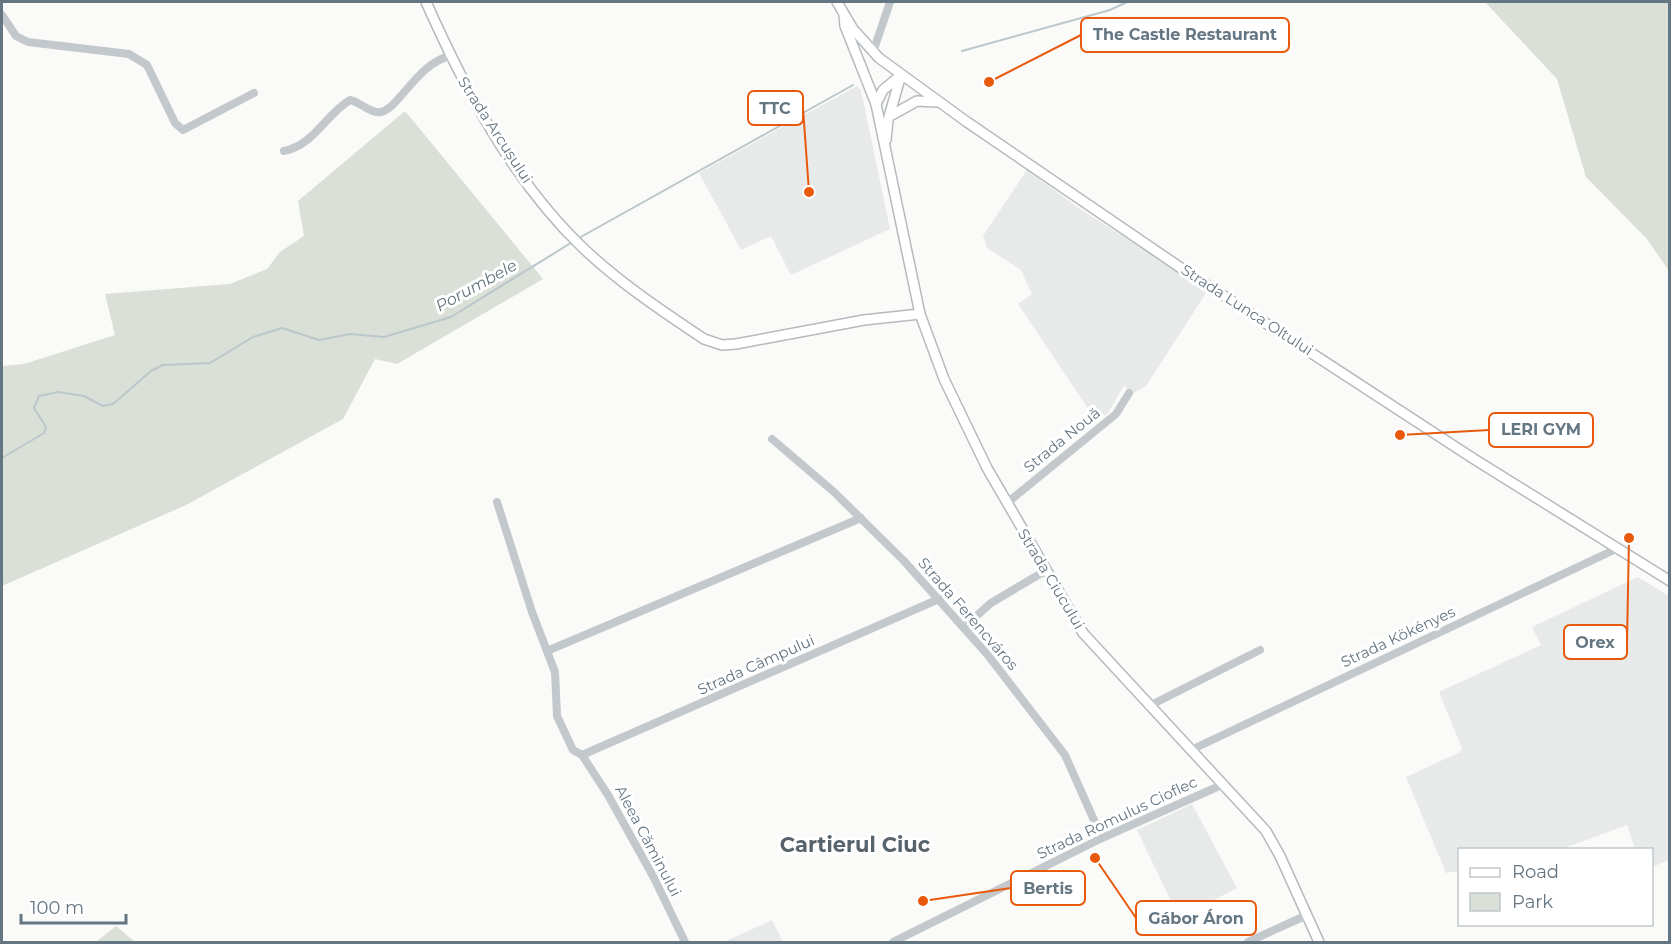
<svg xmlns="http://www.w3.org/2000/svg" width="1671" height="944" viewBox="0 0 1671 944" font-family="Montserrat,sans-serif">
	<rect width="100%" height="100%" fill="#fafaf8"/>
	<g fill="#e8e9e9">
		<polygon points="857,86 861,90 890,229 791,275 771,236 741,250 699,173"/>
		<polygon points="1027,170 1080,209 1208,290 1146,386 1134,393 1124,386 1106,416 1102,413 1095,419 1018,304 1032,294 1021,270 987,248 983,236"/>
		<polygon points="1638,577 1669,596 1669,860 1652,867 1652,850 1635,849 1627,825 1562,849 1460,850 1459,871 1446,873 1406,777 1460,752 1462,748 1439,692 1541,645 1532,627"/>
		<polygon points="1192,804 1237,888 1179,918 1137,830"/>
		<polygon points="772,920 783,942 724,942"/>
	</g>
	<g fill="#dadfd7">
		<polygon points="1485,2 1669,2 1669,271 1647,239 1586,177 1557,79"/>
		<polygon points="405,111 543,279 397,364 375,359 343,419 186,505 2,586 2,366 24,364 115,335 105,294 230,284 267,269 280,252 304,236 298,201"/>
		<polygon points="116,926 135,942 96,942"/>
	</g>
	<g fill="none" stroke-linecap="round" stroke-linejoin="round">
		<g stroke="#bbc7cb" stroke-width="2">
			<polyline points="962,51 1110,10 1127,2"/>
			<polyline points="579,238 853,85"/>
			<polyline points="2,458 44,433 46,427 34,408 39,396 58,392 84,396 103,406 113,404 151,371 163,365 210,363 253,337 282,328 319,340 350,334 384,337 451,317 574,241"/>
		</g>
		<g stroke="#b5babe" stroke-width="12">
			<g id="major">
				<path d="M426 2C465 89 511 178 581 246 617 281 662 311 704 339L722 345 736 344 864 320 920 314"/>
				<polyline points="837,2 853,29 879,58 967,122 1181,268 1474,459 1670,581"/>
				<polyline points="844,15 845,26 876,104 920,314 944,379 987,468 1083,633 1266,831 1280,856 1319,942"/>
				<polyline points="876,104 883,90 901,75"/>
				<polyline points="890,116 917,101 937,102"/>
				<polyline points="886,140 888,120 901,75"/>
			</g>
		</g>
		<g stroke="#c3c8cc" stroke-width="8">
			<polyline points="2,15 16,36 28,42 129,54 147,65 175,123 183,130 254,93"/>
			<polyline points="873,52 890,2"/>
			<path d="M284 151C314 145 325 115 350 100 360 102 371 114 381 112 399 108 418 63 450 56"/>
			<polyline points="772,439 834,492 904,561 987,654 1065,755 1102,838"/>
			<polyline points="497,502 532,612 555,672 557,716 573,750 582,755 608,795 654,878 685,942"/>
			<polyline points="1007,503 1116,414 1129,393"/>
			<polyline points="964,627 991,603 1045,571"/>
			<polyline points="547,651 861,518"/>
			<polyline points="1149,706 1260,650"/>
			<polyline points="1191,750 1616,549"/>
			<polyline points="582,755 939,599"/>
			<polyline points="893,942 1102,838 1224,784"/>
			<polyline points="1248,942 1307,915"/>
		</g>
		<use href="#major" stroke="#fff" stroke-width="9"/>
	</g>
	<g text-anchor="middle" stroke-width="6" stroke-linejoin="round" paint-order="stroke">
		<g font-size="15" fill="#657683" stroke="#fff">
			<text transform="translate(495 130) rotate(57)" y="5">Strada Arcușului</text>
			<text transform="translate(1247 310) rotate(33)" y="5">Strada Lunca Oltului</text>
			<text transform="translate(1062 440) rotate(-39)" y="5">Strada Nouă</text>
			<text transform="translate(1051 579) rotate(59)" y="5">Strada Ciucului</text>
			<text transform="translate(968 614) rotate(49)" y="5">Strada Ferencváros</text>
			<text transform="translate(1398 637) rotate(-25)" y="5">Strada Kökényes</text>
			<text transform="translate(756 665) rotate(-24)" y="5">Strada Câmpului</text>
			<text transform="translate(1117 818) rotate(-25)" y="5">Strada Romulus Cioflec</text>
			<text transform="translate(648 841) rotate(62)" y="5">Aleea Căminului</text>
		</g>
		<g font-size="16" font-style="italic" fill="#60757c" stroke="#fff">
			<text transform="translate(476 285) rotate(-29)" y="6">Porumbele</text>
		</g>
		<g font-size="21" font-weight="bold" fill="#57646e" stroke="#fff">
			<text x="855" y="852">Cartierul Ciuc</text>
		</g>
	</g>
	<path fill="none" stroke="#e8590c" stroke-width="2" d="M989 82L1081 35M809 192L803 108M1400 435L1489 430M1629 538L1627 642M923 901L1011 888M1095 858L1136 918"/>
	<g fill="#e8590c" stroke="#fff" stroke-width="2">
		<circle cx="989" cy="82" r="6"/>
		<circle cx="809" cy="192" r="6"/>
		<circle cx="1400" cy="435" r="6"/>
		<circle cx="1629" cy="538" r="6"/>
		<circle cx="923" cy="901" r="6"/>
		<circle cx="1095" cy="858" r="6"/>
	</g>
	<g fill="#fff" stroke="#e8590c" stroke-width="2">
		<rect x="1081" y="18" width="208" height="34" rx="6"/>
		<rect x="748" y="91" width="55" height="34" rx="6"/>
		<rect x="1489" y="413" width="104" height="34" rx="6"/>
		<rect x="1564" y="625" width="63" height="34" rx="6"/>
		<rect x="1011" y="871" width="74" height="34" rx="6"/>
		<rect x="1136" y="901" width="120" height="34" rx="6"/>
	</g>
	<g font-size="16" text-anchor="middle" font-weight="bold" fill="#657683">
		<text x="1185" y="40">The Castle Restaurant</text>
		<text x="775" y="114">TTC</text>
		<text x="1541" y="435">LERI GYM</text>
		<text x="1595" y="648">Orex</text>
		<text x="1048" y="894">Bertis</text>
		<text x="1196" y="924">Gábor Áron</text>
	</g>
	<rect width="1671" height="944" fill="none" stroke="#657683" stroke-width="6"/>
	<rect x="1458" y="848" width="195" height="78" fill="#ffffff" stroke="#c1c8cd" stroke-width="1.5"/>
	<rect x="1470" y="868" width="30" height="9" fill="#ffffff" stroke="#c1c8cd" stroke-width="1.5"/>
	<text x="1512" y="878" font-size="18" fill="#657683">Road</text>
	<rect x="1470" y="893" width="30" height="18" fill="#dadfd7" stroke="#c1c8cd" stroke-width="1.5"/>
	<text x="1512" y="908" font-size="18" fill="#657683">Park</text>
	<path d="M21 914v9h105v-9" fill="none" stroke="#657683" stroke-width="3"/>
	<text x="30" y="914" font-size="18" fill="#657683" stroke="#ffffff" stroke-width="4.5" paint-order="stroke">100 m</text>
</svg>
